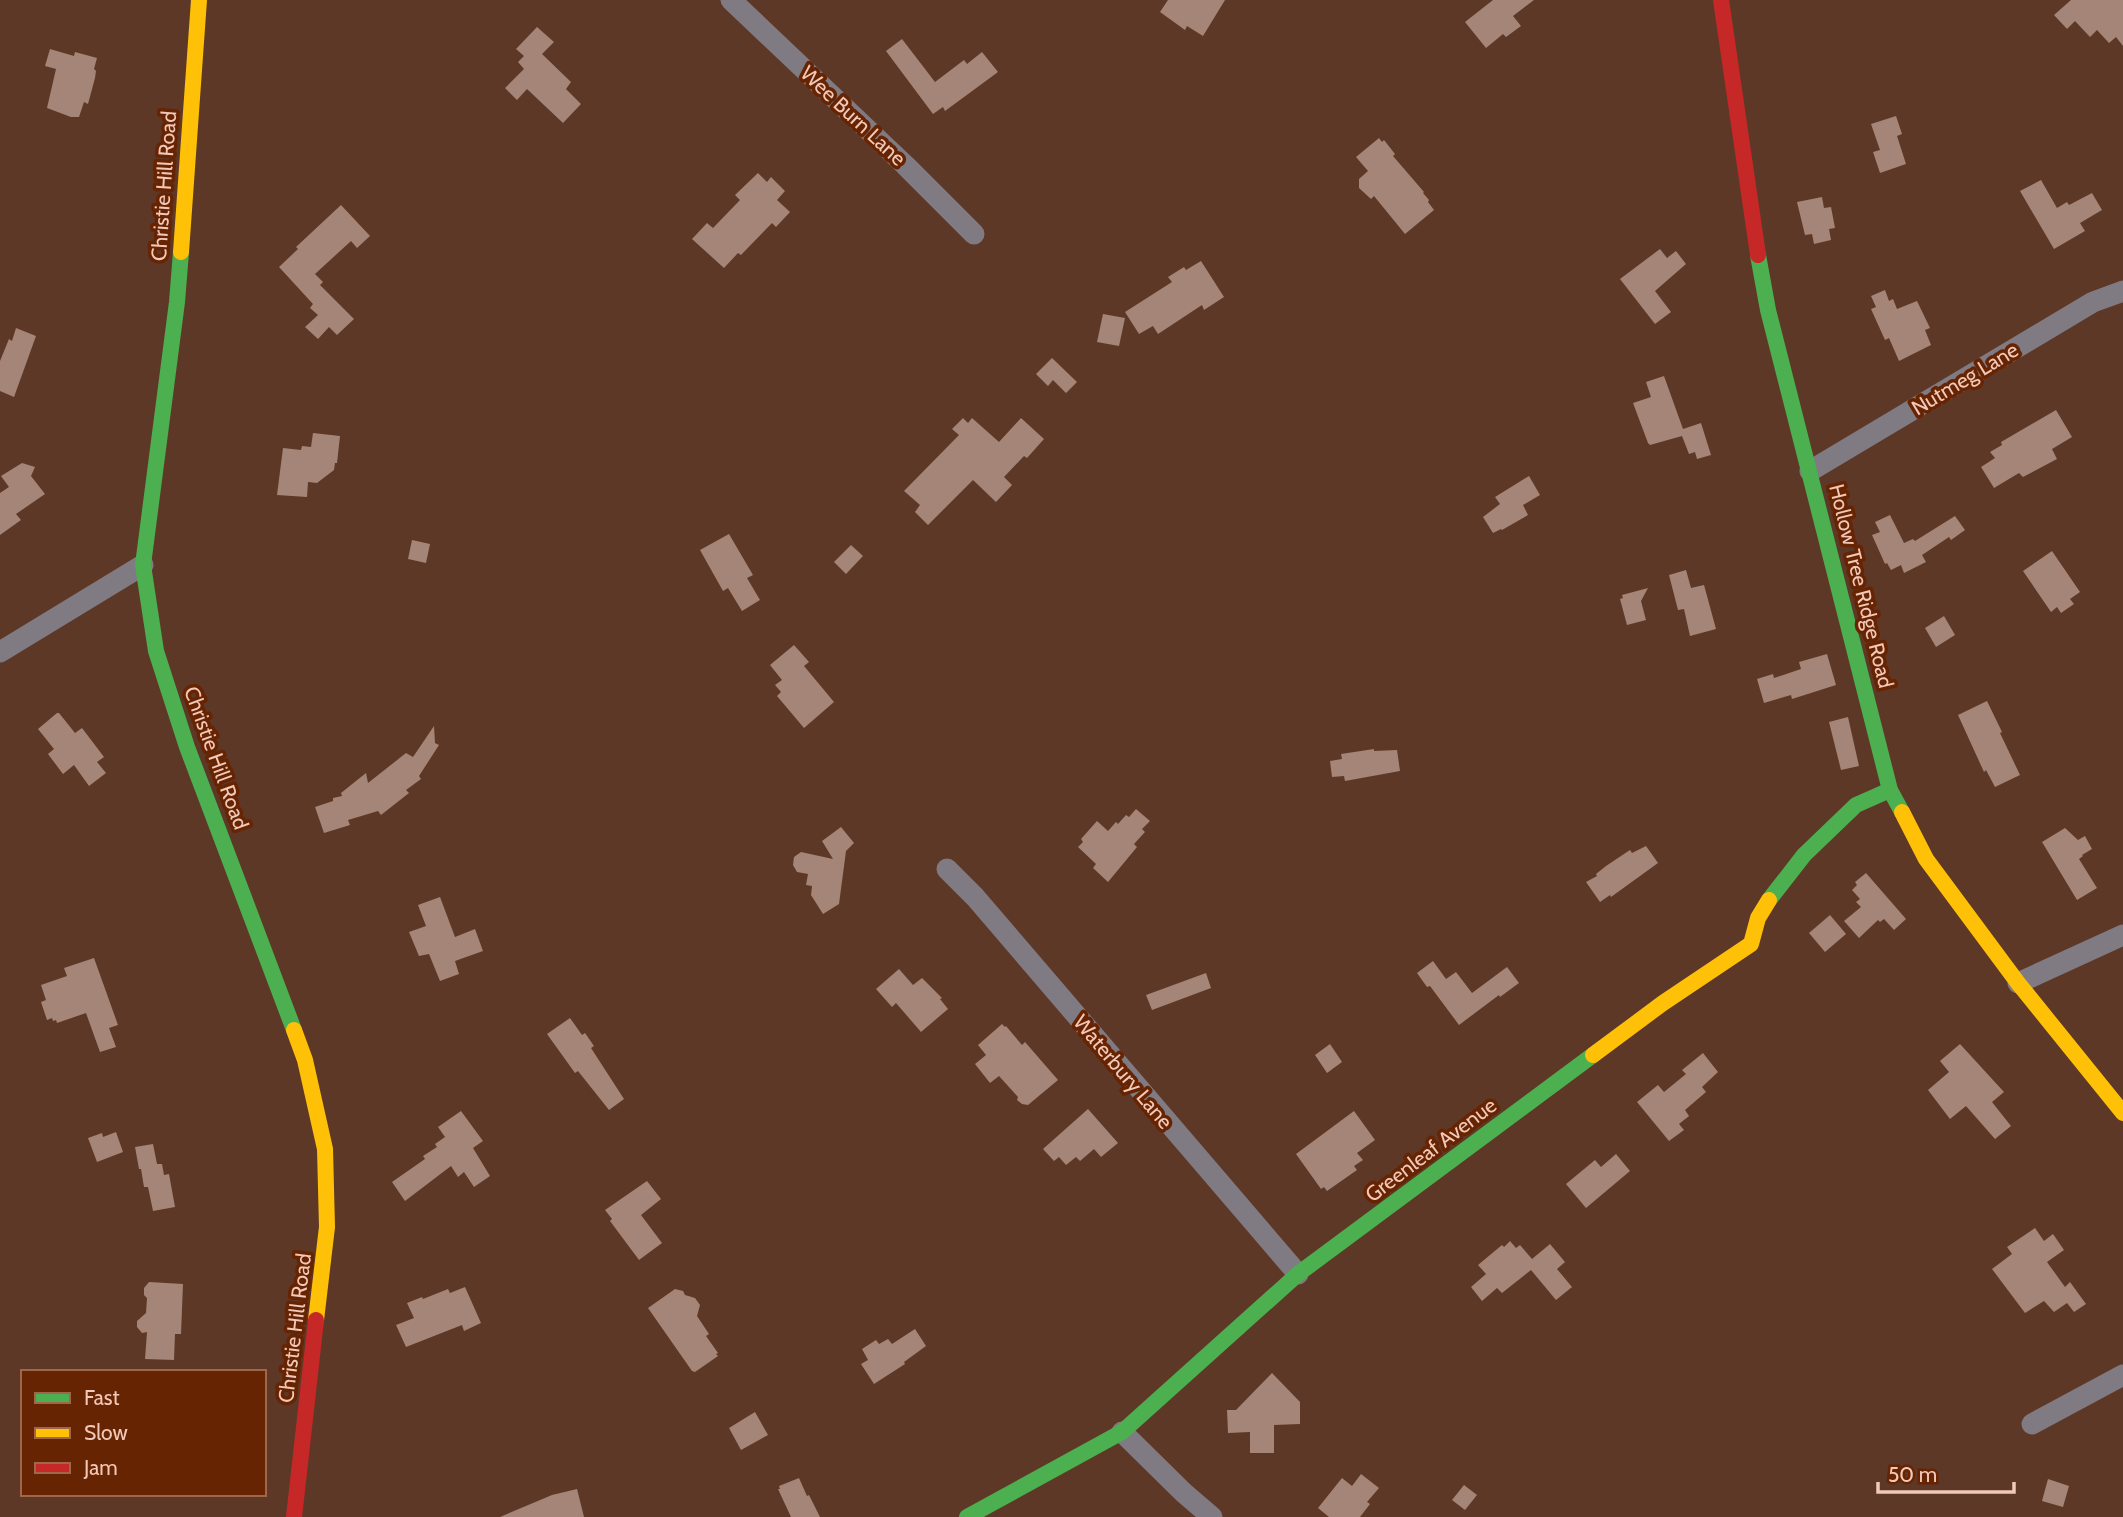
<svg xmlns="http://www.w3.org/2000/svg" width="2123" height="1517" viewBox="0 0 2123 1517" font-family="Cabin,sans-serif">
	<rect width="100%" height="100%" fill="#5e3827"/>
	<g fill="#a48578">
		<polygon points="1168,0 1225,0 1203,36 1187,26 1185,30 1160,12"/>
		<polygon points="1493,0 1534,0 1513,16 1521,26 1506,37 1503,34 1486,48 1465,22"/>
		<polygon points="2071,0 2123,0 2123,46 2116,37 2109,43 2097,30 2090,37 2075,21 2067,29 2054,15"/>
		<polygon points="537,27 554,42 542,54 571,82 566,89 581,104 563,123 527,89 517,100 505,88 524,69 518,62 524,56 516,49"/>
		<polygon points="902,39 935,82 964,60 967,64 982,52 998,72 945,111 943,107 933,114 886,51"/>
		<polygon points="50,49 74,56 75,52 97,58 94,69 96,71 95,78 88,104 84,102 79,117 71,117 47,108 56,69 45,66"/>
		<polygon points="1896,116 1902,134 1897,136 1906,164 1880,173 1873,152 1880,150 1871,124"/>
		<polygon points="1379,138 1382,142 1384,140 1395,154 1393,156 1424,192 1423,193 1429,200 1428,202 1434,210 1405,234 1374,196 1371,199 1359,188 1359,179 1368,171 1356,157"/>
		<polygon points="758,173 767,182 771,177 785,191 777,200 790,212 776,227 772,223 741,255 738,253 724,268 692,239 707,223 713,228 740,200 735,195"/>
		<polygon points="2041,180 2057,208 2067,202 2069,205 2092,193 2102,210 2080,223 2085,231 2054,249 2020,191"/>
		<polygon points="1822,197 1824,208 1831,207 1835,228 1829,229 1831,240 1814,244 1812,234 1805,235 1797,202"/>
		<polygon points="341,205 370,236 357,248 351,241 315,274 323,282 320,285 354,319 337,335 329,327 318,339 305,327 318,315 310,308 313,304 279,267 298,249 296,247"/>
		<polygon points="1660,249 1667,258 1676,251 1686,264 1655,291 1671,312 1655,324 1620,279"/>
		<polygon points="1201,261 1224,297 1204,310 1202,305 1158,334 1153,326 1139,334 1125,312 1172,282 1168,277 1184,267 1186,270"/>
		<polygon points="1885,290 1889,301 1893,299 1897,309 1917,301 1930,328 1925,330 1931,345 1899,361 1889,338 1885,340 1871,309 1876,307 1871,296"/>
		<polygon points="1103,314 1125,318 1119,346 1097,342"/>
		<polygon points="16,328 36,336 14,397 0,391 0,361 9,339 12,341"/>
		<polygon points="1052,358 1077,382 1066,393 1053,380 1048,386 1036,374"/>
		<polygon points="1664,376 1683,429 1701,423 1711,455 1697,459 1695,452 1689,454 1682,436 1650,445 1648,443 1633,403 1651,397 1646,382"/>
		<polygon points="2056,410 2072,437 2052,449 2057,459 2023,477 2019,473 1994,488 1981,467 1995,458 1990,452 2002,445 2001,442"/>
		<polygon points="963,418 968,423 972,418 999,442 1021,418 1044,439 1027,458 1024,456 1004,477 1012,485 996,502 973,480 928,525 915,512 920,505 904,491 959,435 952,429"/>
		<polygon points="313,433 340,436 337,463 335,463 334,470 317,483 308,482 307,497 277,495 283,448 301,450 302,446 311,447"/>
		<polygon points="22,463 35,467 31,476 45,494 16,514 21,520 0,535 0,493 9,487 1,476"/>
		<polygon points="1529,476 1540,495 1523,505 1528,515 1502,530 1501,529 1493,533 1483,517 1500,504 1495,497"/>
		<polygon points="1890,515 1904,543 1913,539 1915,541 1955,516 1965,530 1951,540 1949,537 1922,555 1926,562 1904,573 1901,565 1891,570 1887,563 1885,564 1872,535 1880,532 1875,522"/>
		<polygon points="729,534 753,575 747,578 760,600 742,611 728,588 723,591 700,550"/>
		<polygon points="412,540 430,544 426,563 408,559"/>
		<polygon points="851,545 863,556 846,574 834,562"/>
		<polygon points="2052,551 2080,592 2070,599 2074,604 2061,613 2057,607 2051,612 2023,571"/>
		<polygon points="1686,570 1691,588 1704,585 1716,629 1690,636 1684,609 1678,610 1669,575"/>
		<polygon points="1648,588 1641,601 1646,620 1627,625 1620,599 1623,598 1622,595"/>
		<polygon points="1944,616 1955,635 1936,647 1925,628"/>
		<polygon points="794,645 809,662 804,666 834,702 804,728 777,696 781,692 775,685 782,680 770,665"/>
		<polygon points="1827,654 1836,685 1792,699 1791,695 1764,703 1757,679 1773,674 1774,678 1801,669 1799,662"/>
		<polygon points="1987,701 2002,732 2000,733 2020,775 1995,787 1986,770 1984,772 1958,715"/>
		<polygon points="57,713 59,713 75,733 82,728 104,757 97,762 106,773 89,786 74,765 63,774 48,754 54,749 38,729"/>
		<polygon points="1848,717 1859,766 1841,770 1829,722"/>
		<polygon points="434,726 435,743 439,745 419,776 421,779 406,790 409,793 381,815 378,811 348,820 350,825 324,833 315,807 333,801 333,798 342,796 341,793 366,773 368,783 406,753 413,757"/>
		<polygon points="1374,749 1374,751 1397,750 1400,771 1345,781 1344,776 1332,777 1330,761 1342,759 1341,754"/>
		<polygon points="1136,809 1150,821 1142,829 1145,832 1134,844 1137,847 1108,882 1093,868 1096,864 1078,847 1083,842 1081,839 1097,821 1108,831 1116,822 1118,824 1126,815 1129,817"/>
		<polygon points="841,827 854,843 846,851 839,904 823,914 811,895 812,886 806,885 808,874 797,872 793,865 794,857 801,852 833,859 822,841"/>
		<polygon points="2065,828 2078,840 2085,836 2092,849 2082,855 2083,856 2079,859 2097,888 2077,900 2042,842"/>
		<polygon points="1646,846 1658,863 1611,897 1610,895 1600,902 1586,882 1597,876 1596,874 1606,866 1630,850 1632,853"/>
		<polygon points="1866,873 1906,919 1894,930 1884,919 1880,922 1878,920 1859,938 1844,921 1861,907 1856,902 1860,899 1852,890 1857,885 1855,882"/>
		<polygon points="440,897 455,937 475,929 483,951 455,961 459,974 440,981 429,954 419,956 409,932 426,926 418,905"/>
		<polygon points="1830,915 1846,934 1825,952 1809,933"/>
		<polygon points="94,958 118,1025 109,1028 116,1047 100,1052 86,1013 57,1023 56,1020 53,1021 52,1018 47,1020 41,1002 46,1000 41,985 67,976 64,968"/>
		<polygon points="1433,961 1446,979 1456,972 1472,993 1507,967 1519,983 1500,997 1499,995 1459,1025 1430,986 1427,987 1417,973"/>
		<polygon points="899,969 913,985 922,978 942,998 940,999 948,1009 921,1032 896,1003 892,1007 876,989"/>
		<polygon points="1206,973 1211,988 1152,1010 1146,995"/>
		<polygon points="570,1018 582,1035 585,1033 594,1046 591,1048 624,1099 609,1110 578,1071 575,1073 547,1034"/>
		<polygon points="1002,1024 1005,1027 1006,1026 1022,1045 1025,1042 1058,1080 1028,1105 1022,1104 1017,1100 1018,1097 999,1076 990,1083 975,1064 986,1055 978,1045"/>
		<polygon points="1330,1044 1342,1062 1327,1073 1315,1055"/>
		<polygon points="1960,1044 2004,1092 1992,1102 2011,1126 1995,1139 1966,1106 1950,1119 1928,1090 1949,1072 1940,1061"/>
		<polygon points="1703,1053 1718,1072 1702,1087 1706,1092 1685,1110 1689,1116 1679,1124 1684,1130 1669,1141 1637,1102 1658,1085 1664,1092 1686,1074 1682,1070"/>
		<polygon points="1088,1109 1118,1143 1101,1157 1094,1149 1080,1161 1076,1157 1066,1165 1059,1157 1054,1161 1043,1149"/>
		<polygon points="461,1111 483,1141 473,1148 490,1176 474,1187 464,1172 458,1177 451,1166 405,1201 392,1182 425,1159 423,1156 437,1147 435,1144 445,1137 438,1127"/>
		<polygon points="1354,1111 1375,1140 1357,1153 1363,1160 1354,1166 1357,1170 1327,1191 1324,1187 1321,1189 1296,1154"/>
		<polygon points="116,1132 123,1152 97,1162 88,1138 102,1133 103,1137"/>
		<polygon points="153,1144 157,1164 162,1164 164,1175 169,1174 175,1207 153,1211 148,1187 144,1187 141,1169 139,1169 135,1147"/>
		<polygon points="1616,1154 1630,1171 1586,1208 1566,1184 1595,1160 1601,1167"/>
		<polygon points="647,1181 661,1199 641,1215 662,1243 639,1260 610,1221 612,1219 605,1210"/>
		<polygon points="2035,1228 2044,1241 2053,1234 2064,1250 2047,1262 2065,1287 2070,1282 2086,1304 2074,1312 2067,1303 2054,1312 2044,1301 2025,1313 1992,1269 2012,1254 2007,1247"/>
		<polygon points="1510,1241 1516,1248 1520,1245 1532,1259 1550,1244 1565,1262 1557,1269 1572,1287 1556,1300 1531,1270 1502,1293 1497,1288 1482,1301 1471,1287 1486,1274 1478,1265 1502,1245 1504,1247"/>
		<polygon points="149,1282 183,1284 181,1334 175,1334 174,1360 145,1359 147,1332 142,1333 137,1327 137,1321 146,1313 147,1298 144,1295 144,1288"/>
		<polygon points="465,1287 481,1323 464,1331 462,1325 406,1347 396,1325 414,1318 407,1303 422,1297 423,1299 448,1289 450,1293"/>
		<polygon points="675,1289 683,1291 685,1295 695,1298 700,1305 697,1316 709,1334 706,1336 718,1353 716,1354 718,1356 695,1372 692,1371 648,1308"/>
		<polygon points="915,1329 926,1346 904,1362 905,1364 874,1384 861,1364 868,1360 862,1349 876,1340 879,1344 888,1339 892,1344"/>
		<polygon points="1272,1373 1300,1402 1300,1424 1274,1425 1274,1453 1250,1453 1250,1432 1228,1433 1227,1410 1236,1410"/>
		<polygon points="755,1412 768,1435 741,1450 729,1428"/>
		<polygon points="1361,1474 1379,1488 1367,1502 1370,1504 1360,1517 1329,1517 1318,1508 1342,1478 1352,1486"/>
		<polygon points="799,1478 807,1496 809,1495 820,1517 791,1517 778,1489 780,1489 779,1486"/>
		<polygon points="2048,1479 2069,1486 2063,1507 2042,1501"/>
		<polygon points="1464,1485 1477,1495 1465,1510 1452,1500"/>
		<polygon points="577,1489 584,1517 500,1517 552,1495"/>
	</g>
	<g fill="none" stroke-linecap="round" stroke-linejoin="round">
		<g stroke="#807a82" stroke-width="21">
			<polyline points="731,0 905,165 974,234"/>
			<polyline points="1810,471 2093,302 2123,291"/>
			<polyline points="0,652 143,565"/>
			<polyline points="947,869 975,897 1298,1274"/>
			<polyline points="2018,983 2123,935"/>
			<polyline points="2032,1424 2123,1375"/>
			<polyline points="1122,1432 1184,1493 1212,1517"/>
		</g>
		<g stroke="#4caf50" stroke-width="16">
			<polyline points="181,252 177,302 143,565 156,651 187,747 294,1030"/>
			<polyline points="1758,255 1768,310 1890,790 1902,812"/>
			<polyline points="1769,900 1804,855 1856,805 1890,790"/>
			<polyline points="967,1517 1122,1432 1298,1274 1593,1055"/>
		</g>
		<g stroke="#ffc107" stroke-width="16">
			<polyline points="181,252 199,0"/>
			<polyline points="1902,812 1926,859 2018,983 2123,1113"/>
			<polyline points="294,1030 305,1060 325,1149 327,1227 316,1320"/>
			<polyline points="1593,1055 1663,1003 1751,944 1758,918 1769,900"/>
		</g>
		<g stroke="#c62828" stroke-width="16">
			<polyline points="1721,0 1758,255"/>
			<polyline points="294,1517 316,1320"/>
		</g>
	</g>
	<g text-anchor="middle" stroke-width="7" stroke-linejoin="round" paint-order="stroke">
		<g font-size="21" fill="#f2c8b8" stroke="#672403">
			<text transform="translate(853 116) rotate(43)" y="7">Wee Burn Lane</text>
			<text transform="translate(164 186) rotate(-86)" y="7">Christie Hill Road</text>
			<text transform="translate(1965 379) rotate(-31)" y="7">Nutmeg Lane</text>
			<text transform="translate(1861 586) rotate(76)" y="7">Hollow Tree Ridge Road</text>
			<text transform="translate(216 758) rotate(70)" y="7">Christie Hill Road</text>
			<text transform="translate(1123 1072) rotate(50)" y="7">Waterbury Lane</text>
			<text transform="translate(1431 1150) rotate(-37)" y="7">Greenleaf Avenue</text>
			<text transform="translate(295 1328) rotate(-83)" y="7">Christie Hill Road</text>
		</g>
	</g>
	<rect x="21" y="1370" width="245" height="126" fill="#672403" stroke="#9f664b" stroke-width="2"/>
	<rect x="35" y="1393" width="35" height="10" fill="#4caf50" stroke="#9f664b" stroke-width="2"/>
	<text x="84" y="1405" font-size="21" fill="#f2c8b8">Fast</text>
	<rect x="35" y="1428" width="35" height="10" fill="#ffc107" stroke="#9f664b" stroke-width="2"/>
	<text x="84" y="1440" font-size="21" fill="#f2c8b8">Slow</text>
	<rect x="35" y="1463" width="35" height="10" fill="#c62828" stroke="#9f664b" stroke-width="2"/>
	<text x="84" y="1475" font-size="21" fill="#f2c8b8">Jam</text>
	<path d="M1878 1482v10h136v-10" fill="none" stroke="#f2c8b8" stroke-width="3.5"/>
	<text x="1888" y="1482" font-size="21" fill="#f2c8b8" stroke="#672403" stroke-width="5" paint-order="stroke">50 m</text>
</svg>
